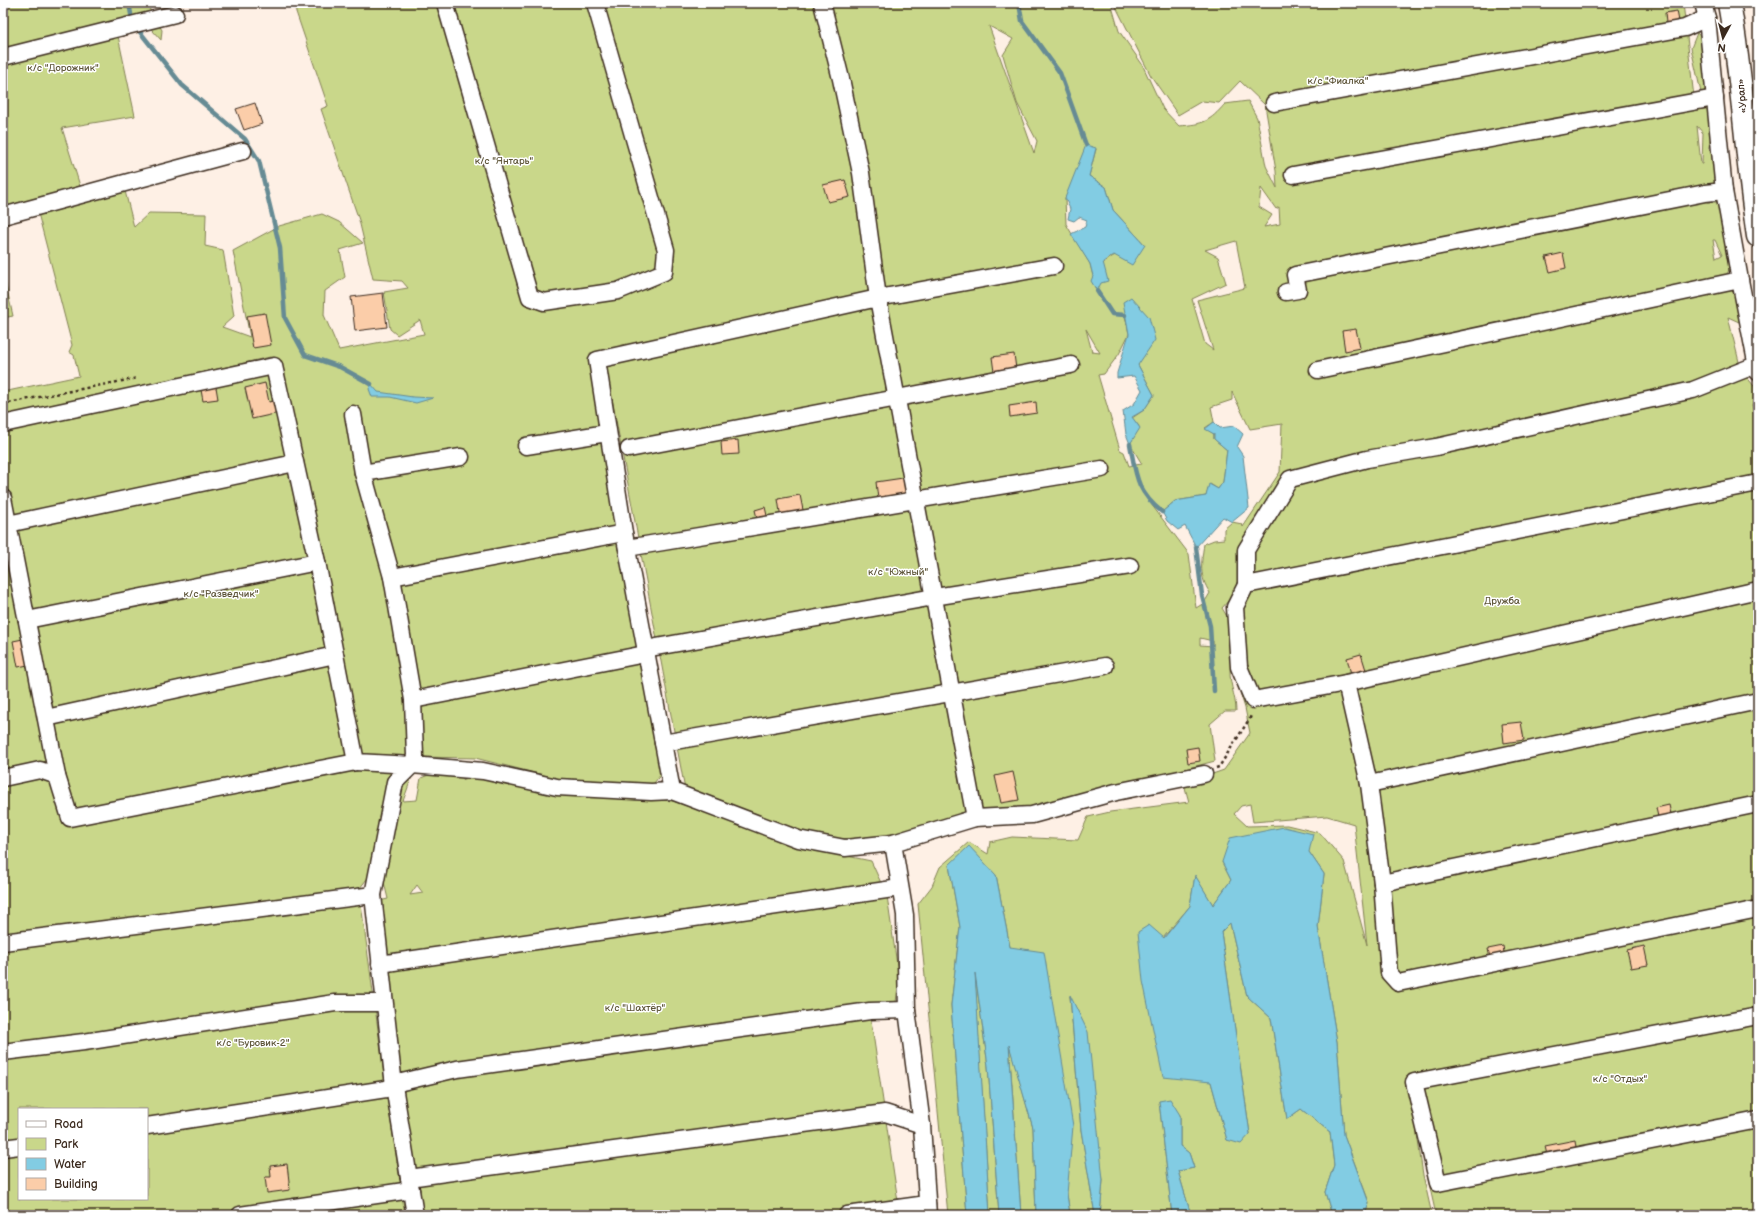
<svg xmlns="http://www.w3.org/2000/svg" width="1761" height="1218" viewBox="0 0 1761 1218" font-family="'Balsamiq Sans',sans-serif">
	<rect width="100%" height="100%" fill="#fef0e5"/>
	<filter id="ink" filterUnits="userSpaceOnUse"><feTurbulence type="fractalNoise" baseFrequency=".025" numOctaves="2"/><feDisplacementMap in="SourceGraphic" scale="8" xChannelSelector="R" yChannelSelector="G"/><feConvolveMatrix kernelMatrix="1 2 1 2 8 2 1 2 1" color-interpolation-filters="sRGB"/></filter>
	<g filter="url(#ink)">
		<g fill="#c9d78a" stroke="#828054" fill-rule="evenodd">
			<path d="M3 3H146L162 30 161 40 144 21 118 36 135 116 62 128 80 186 125 191 134 227 149 213 206 214 205 246 223 250 234 316 222 327 250 337 233 251 279 226 322 214 339 222 363 243 340 250 345 277 325 291 324 315 339 350 424 334 420 320 397 335 390 329 384 292 408 288 402 281 373 279 359 220 321 109 328 106 293 3H1111L1119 31 1142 64 1163 109 1179 126C1204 124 1209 122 1225 104L1248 101 1257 118 1266 166 1277 188 1276 171 1265 105 1240 81 1219 103 1202 101 1178 115 1151 76 1114 3H1683L1695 106 1703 104 1714 118 1709 147 1720 175 1715 192 1704 189 1707 202H1717L1732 260 1726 278 1743 313 1739 322 1728 317 1741 370 1758 391 1752 405 1758 426V1215H1436L1415 1120 1423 1175 1432 1215H1365L1369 1202 1344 1135 1337 1042 1318 927 1324 874 1309 852 1222 862 1231 880 1213 905 1195 876 1190 906 1163 938 1211 1082 1227 1140 1250 1134 1221 932 1230 923 1247 996 1271 1018 1287 1119 1301 1109 1330 1132 1334 1165 1325 1192 1332 1215H1191L1178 1171 1194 1168 1189 1153 1180 1146V1115L1159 1101 1172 1215H1100L1103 1180 1070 996 1081 1130 1095 1215H1070L1067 1194 1010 947 996 875 949 865 960 927 951 1005 967 1215H948L918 904 932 886 940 867 969 842 988 854 990 842 1012 837 1078 840 1088 817 1110 812 1189 802 1184 784 1224 770 1250 733 1245 708 1231 664C1227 680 1236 695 1236 711H1225L1210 724 1215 761 1030 810 952 820 881 838 824 839 685 790 603 350 590 353 661 774 651 787 567 781 475 758 419 757 403 801 417 800 421 778 436 772H455L464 780V774L544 793 673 801 798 846 871 861 887 896 899 979 896 1002 869 1007 900 1215H422L384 963 379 901 388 899 376 849 374 846 371 874 359 889 386 1089 405 1215H3V392L79 376 74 355 69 352 72 345 38 213 3 220ZM989 26 1013 39 1003 55 1017 103 1037 141 1034 153ZM1697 126 1703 133 1702 164H1701ZM1096 149 1089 176 1106 187 1113 210 1145 245C1120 253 1109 253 1093 276L1090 264 1066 224 1065 198ZM1261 188 1276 209 1279 207 1280 224 1264 227 1272 215 1259 207ZM1713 240H1715L1722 255 1716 258ZM1236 241 1245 288 1197 300 1213 350 1205 344 1192 299 1226 283 1218 257 1205 250ZM1125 315 1138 365 1154 395 1144 410 1132 418 1139 426 1130 444 1142 464 1129 466 1124 452 1120 450 1098 375 1104 374 1119 354 1129 334ZM1086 329 1100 353 1092 352ZM270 357 273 361 170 380ZM1232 392 1250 429 1282 424 1280 472 1243 527 1242 524 1232 522 1224 529V539L1214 540 1204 544C1201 564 1199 576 1210 593L1204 603 1196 608 1189 554 1151 504 1162 512 1175 501 1206 496 1210 484 1218 489 1223 482 1227 450 1214 439V434L1205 428 1214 422 1211 407 1232 400ZM1229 600V620L1222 608ZM1200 638 1213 641V646L1200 645ZM1250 804 1253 822 1327 816 1354 824 1367 945 1344 861 1320 833 1287 825 1247 826 1234 814 1241 806ZM417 885 423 893 410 895ZM19 1109H147V1199H19Z"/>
			<polygon points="1697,33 1706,43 1709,83 1702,97 1691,48"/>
			<polygon points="3,272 13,316 3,318"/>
			<polygon points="974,966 988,1066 999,1215 990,1215"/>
			<polygon points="1009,1043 1033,1128 1036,1215 1021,1215"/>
		</g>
		<g fill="#82cce3" stroke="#668b94">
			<polygon points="1086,145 1096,148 1089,176 1106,187 1113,210 1145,245 1132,265 1114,255 1103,262 1108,281 1101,283 1097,291 1091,281 1093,276 1090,264 1071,234 1085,227 1087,220 1079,217 1074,221 1068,219 1070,209 1065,198"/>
			<polygon points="1131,297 1149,317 1155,340 1138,365 1154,395 1144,410 1132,417 1140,428 1130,444 1126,434 1123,411 1134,404 1142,390 1134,376 1117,378 1117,373 1129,334 1123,302"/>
			<polygon points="371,384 378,392 413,397 433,398 416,403 390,397 372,397 369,389"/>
			<polygon points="1214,422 1220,428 1234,426 1243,434 1237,447 1243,456 1249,508 1232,522 1223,517 1196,547 1185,526 1178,530 1167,521 1162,512 1175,501 1206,496 1209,484 1218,489 1223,482 1227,450 1214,439 1214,434 1205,429"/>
			<polygon points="1284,827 1313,834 1309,852 1324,874 1318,927 1337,1042 1344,1135 1369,1203 1365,1215 1332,1215 1325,1192 1334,1165 1330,1132 1301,1109 1287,1119 1271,1018 1247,996 1230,923 1221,932 1250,1134 1241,1144 1227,1140 1211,1082 1163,1077 1143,981 1138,932 1149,925 1164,938 1190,906 1195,875 1213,905 1231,880 1222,862 1230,838"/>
			<polygon points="969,846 996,875 1010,947 1044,952 1073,1126 1067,1194 1070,1215 1036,1215 1033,1128 1009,1045 1021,1215 999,1215 988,1066 975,973 990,1215 967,1215 951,1005 960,927 949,865"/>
			<polygon points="1070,995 1088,1032 1103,1180 1100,1215 1095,1215 1081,1130"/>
			<polygon points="1170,1099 1180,1115 1180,1146 1189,1153 1194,1168 1178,1171 1191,1215 1172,1215 1159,1101"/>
		</g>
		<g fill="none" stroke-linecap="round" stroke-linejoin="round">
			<g stroke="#668b94" stroke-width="4.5">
				<polyline points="129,3 131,14"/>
				<polyline points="1019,3 1022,21 1060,73 1086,145"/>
				<polyline points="140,32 182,85 245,139 259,161 280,248 285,318 305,355 340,367 371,384"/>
				<polyline points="1097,291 1112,314 1125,315"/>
				<path d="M1130 444C1136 475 1136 491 1162 512"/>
				<polyline points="1196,547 1202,595 1210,626 1214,691"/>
			</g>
		</g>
		<g fill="#fbcda9" stroke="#3b2a1e">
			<polygon points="1677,11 1679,21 1666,23 1665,13"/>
			<polygon points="255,103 262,124 244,130 236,109"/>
			<polygon points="845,180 850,197 828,202 823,185"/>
			<polygon points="1563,253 1566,268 1550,272 1546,257"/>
			<polygon points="383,293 387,327 355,331 351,297"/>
			<polygon points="265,313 271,345 253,348 247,316"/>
			<polygon points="1356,329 1360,348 1345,351 1342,331"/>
			<polygon points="1014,354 1016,369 994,372 992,357"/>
			<polygon points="265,383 269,402 276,400 279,413 252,419 245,388"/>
			<polygon points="216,387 218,399 203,401 201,390"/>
			<polygon points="1036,402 1037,413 1010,417 1009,406"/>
			<polygon points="738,440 739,454 722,455 721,442"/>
			<polygon points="903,478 906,495 878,499 876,482"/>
			<polygon points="800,495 804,515 781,519 778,499"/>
			<polygon points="765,507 768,520 758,522 755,510"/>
			<polygon points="28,638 33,664 18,667 13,641"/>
			<polygon points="1361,654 1366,670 1351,674 1347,658"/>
			<polygon points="1521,722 1524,740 1504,743 1502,724"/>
			<polygon points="1198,747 1200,761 1188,763 1186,749"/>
			<polygon points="1013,772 1019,800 1001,803 995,776"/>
			<polygon points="1669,805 1672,819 1659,821 1656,808"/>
			<polygon points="1503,946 1505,959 1491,962 1488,949"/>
			<polygon points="1644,946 1648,965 1631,968 1627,950"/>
			<polygon points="1575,1140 1577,1154 1548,1160 1545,1146"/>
			<polygon points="287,1164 290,1190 267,1193 265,1177 271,1177 270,1166"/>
		</g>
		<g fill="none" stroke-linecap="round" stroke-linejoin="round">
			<g stroke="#3b2a1e" stroke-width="19">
				<g id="minor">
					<polyline points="445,3 530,297 544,302 618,291 664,272 666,250 595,3"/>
					<polyline points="822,3 841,79 861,173 878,298 1054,266"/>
					<polyline points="1703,3 1707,18 1724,191 1740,280"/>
					<polyline points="3,57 175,14"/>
					<polyline points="1274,103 1685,28 1707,18"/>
					<polyline points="1293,175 1715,98"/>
					<polyline points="3,216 243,151"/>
					<polyline points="1286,292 1298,290 1295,275 1705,193 1724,191"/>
					<polyline points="1318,370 1740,280 1758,372"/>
					<polyline points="353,414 363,473"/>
					<polyline points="3,424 274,366 317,562 356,762 412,765 395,782 373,895 394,1086 415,1215"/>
					<polyline points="526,446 607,433"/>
					<polyline points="629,449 1071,365"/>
					<polyline points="461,457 363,473 392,577 413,700 415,756 412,765 483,771 557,787 651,792 672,791 798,839 845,848 893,843"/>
					<polyline points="1758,483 1246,585 1235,607 1239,667 1253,700 1346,683 1369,784 1382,883 1389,973 1398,983 1758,909"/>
					<polyline points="3,498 57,776"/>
					<polyline points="8,524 295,463"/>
					<polyline points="627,548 1102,469"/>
					<polyline points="392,577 624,533"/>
					<polyline points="1246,585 1246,550 1290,479 1367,459 1436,447 1693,390 1756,365"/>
					<polyline points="27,620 317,562"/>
					<polyline points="645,649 934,597 1130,566"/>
					<polyline points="1346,683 1758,590"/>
					<polyline points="413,700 645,654"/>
					<polyline points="46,718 335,655"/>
					<polyline points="663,743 1105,666"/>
					<polyline points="3,778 40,770 57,776 70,818 356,762"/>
					<polyline points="1369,784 1758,701"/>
					<polyline points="672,791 624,533 597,360 878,298 975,818"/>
					<polyline points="1382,883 1758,804"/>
					<polyline points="3,942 373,895"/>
					<polyline points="380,964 900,888"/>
					<polyline points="1758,1016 1414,1082 1438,1183 1758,1120"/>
					<polyline points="3,1052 84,1042 335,1003 384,1003"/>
					<polyline points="147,1126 386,1089 402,1082 457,1069 870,1011 907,1010"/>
					<polyline points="3,1148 19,1146"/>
					<polyline points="409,1178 885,1113 922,1125"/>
					<polyline points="240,1215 411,1190"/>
					<polyline points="847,1215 927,1204"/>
					<polyline points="928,1215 922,1125 907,1010 905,915 893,843 975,818 1032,815 1116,792 1204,774"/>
				</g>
			</g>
			<g stroke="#3b2a1e" stroke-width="25">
				<path id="highway" d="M1729 3C1743 80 1746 159 1758 236"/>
			</g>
			<g stroke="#3b2a1e" stroke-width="2.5" stroke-dasharray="3 3" stroke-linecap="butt">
				<polyline points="3,404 138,378"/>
				<polyline points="1216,768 1219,767 1250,718 1251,715"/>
			</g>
			<use href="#minor" stroke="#fff" stroke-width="16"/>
			<use href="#highway" stroke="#fff" stroke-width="22"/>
		</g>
	</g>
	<g text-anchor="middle" stroke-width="3" stroke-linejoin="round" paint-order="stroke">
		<g font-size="10" fill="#5e5539" stroke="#fff">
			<text x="63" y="71">к/с "Дорожник"</text>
			<text x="1338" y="84">к/с "Фиалка"</text>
			<text x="504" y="164">к/с "Янтарь"</text>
			<text x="898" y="575">к/с "Южный"</text>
			<text x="221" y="597">к/с "Разведчик"</text>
			<text x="1502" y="604">Дружба</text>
			<text x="635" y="1011">к/с "Шахтёр"</text>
			<text x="253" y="1046">к/с "Буровик-2"</text>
			<text x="1620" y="1082">к/с "Отдых"</text>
		</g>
		<g font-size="10" fill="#3b2a1e" stroke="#fff">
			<text transform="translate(1741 96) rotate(-95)" y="4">«Урал»</text>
		</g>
	</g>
	<rect width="1761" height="1218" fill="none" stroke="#fff" stroke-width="16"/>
	<rect x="8" y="8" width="1745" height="1202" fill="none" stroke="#3b2a1e" stroke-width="1.5" filter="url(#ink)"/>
	<rect x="18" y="1108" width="130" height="92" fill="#ffffff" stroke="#b1aaa5"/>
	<rect x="26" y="1121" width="20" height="6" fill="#ffffff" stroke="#b1aaa5"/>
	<text x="54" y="1128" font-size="12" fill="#3b2a1e">Road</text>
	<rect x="26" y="1138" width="20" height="12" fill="#c9d78a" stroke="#b1aaa5"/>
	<text x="54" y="1148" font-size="12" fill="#3b2a1e">Park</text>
	<rect x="26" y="1158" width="20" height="12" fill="#82cce3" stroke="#b1aaa5"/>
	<text x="54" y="1168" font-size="12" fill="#3b2a1e">Water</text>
	<rect x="26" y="1178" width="20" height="12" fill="#fbcda9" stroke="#b1aaa5"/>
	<text x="54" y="1188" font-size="12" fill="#3b2a1e">Building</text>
	<g transform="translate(1723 38) rotate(187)" stroke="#ffffff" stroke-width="3" paint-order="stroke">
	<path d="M0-3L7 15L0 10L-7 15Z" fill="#3b2a1e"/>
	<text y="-6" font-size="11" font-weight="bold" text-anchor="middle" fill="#3b2a1e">N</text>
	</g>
</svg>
